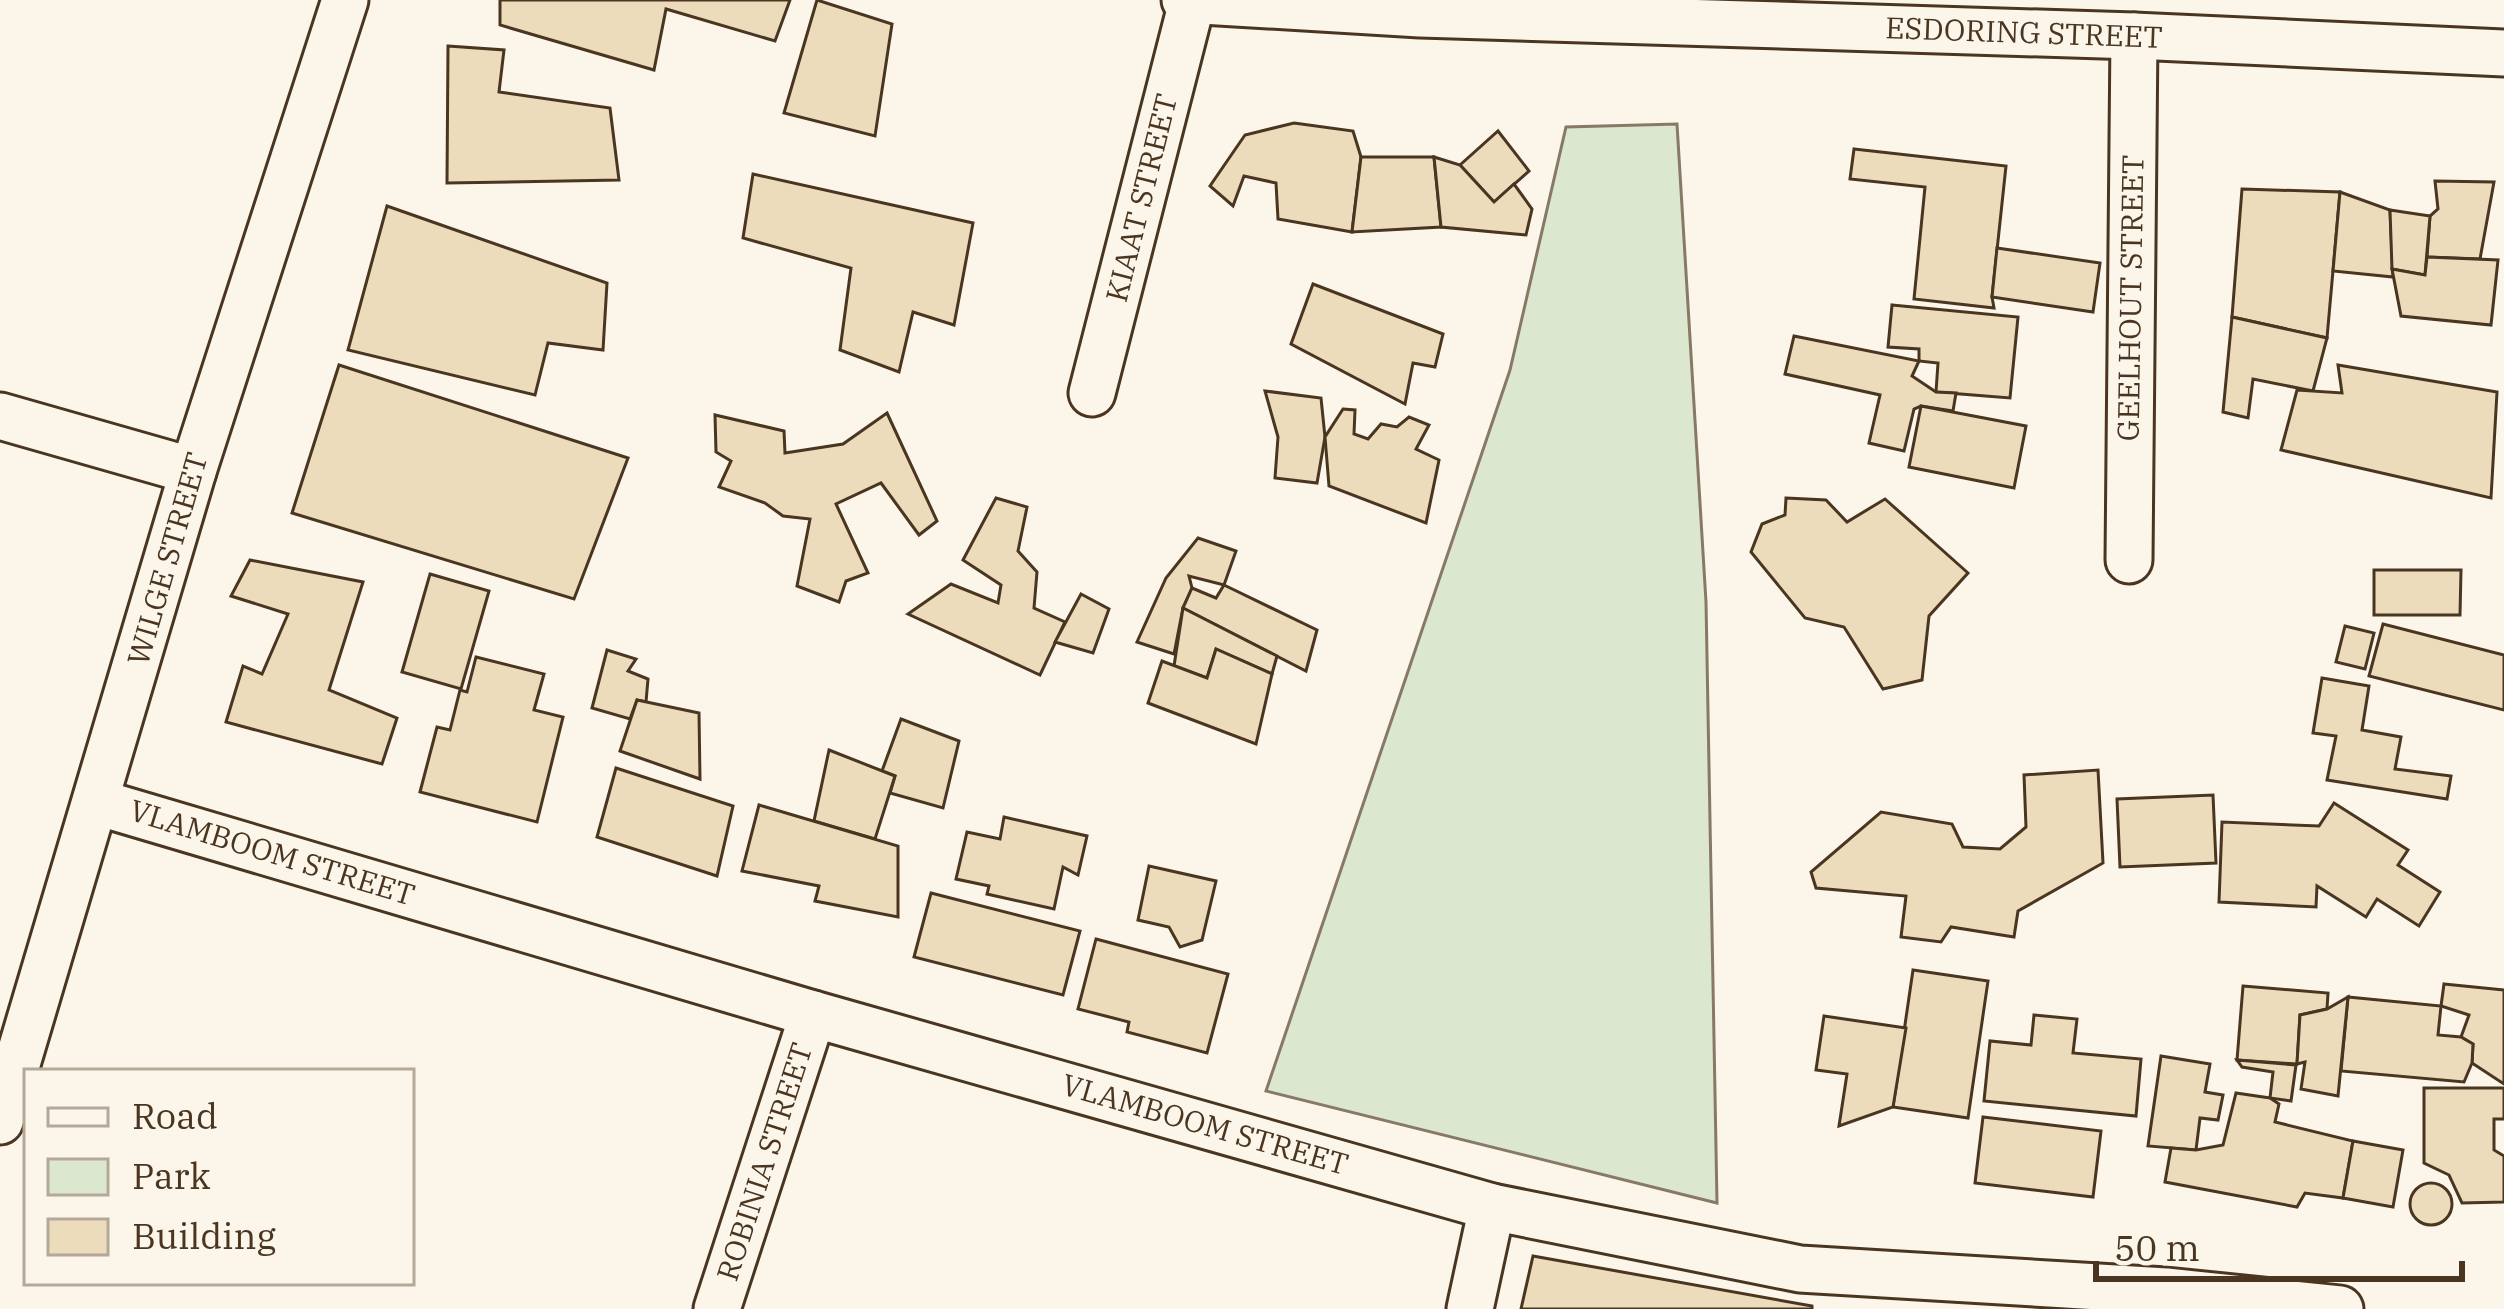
<svg xmlns="http://www.w3.org/2000/svg" width="2504" height="1309" viewBox="0 0 2504 1309" font-family="'IBM Plex Serif',serif">
	<rect width="100%" height="100%" fill="#fbf6e9"/>
	<polygon fill="#dce7d0" stroke="#887966" stroke-width="3" points="1677,124 1706,602 1717,1203 1266,1091 1510,370 1566,127"/>
	<g fill="#ecdcbc" stroke="#4a3520" stroke-width="3">
		<polygon points="500,0 790,0 775,41 666,9 654,70 500,25"/>
		<polygon points="817,0 892,24 875,136 784,113"/>
		<polygon points="448,46 504,50 499,92 610,108 619,180 447,183"/>
		<polygon points="1294,123 1353,131 1361,157 1352,232 1278,219 1276,183 1244,176 1233,206 1210,186 1245,135"/>
		<polygon points="1498,131 1529,171 1494,202 1460,165"/>
		<polygon points="1854,149 2006,166 1992,297 1994,308 1914,299 1925,187 1850,179"/>
		<polygon points="1361,157 1434,157 1441,227 1352,232"/>
		<polygon points="1434,157 1460,165 1494,202 1514,184 1532,209 1526,235 1441,227"/>
		<polygon points="753,174 973,223 954,325 913,312 899,372 840,350 851,268 743,238"/>
		<polygon points="2435,181 2494,182 2480,259 2427,257 2430,216 2438,209"/>
		<polygon points="2242,189 2340,192 2327,338 2232,317"/>
		<polygon points="2340,192 2390,210 2393,277 2333,271"/>
		<polygon points="387,206 607,283 603,350 548,343 535,395 348,350"/>
		<polygon points="2390,210 2430,216 2425,275 2392,269"/>
		<polygon points="1997,248 2100,263 2093,312 1992,297"/>
		<polygon points="2427,257 2498,260 2491,325 2401,316 2392,269 2425,275"/>
		<polygon points="1313,284 1443,334 1435,367 1413,363 1405,404 1291,344"/>
		<polygon points="1892,305 2018,317 2010,398 1936,392 1938,363 1919,361 1919,349 1888,347"/>
		<polygon points="2232,317 2327,338 2313,391 2253,379 2248,418 2223,412"/>
		<polygon points="1794,336 1919,361 1912,376 1936,392 1956,393 1953,411 1921,406 1914,409 1904,451 1869,443 1880,395 1785,374"/>
		<polygon points="339,365 628,458 574,599 292,513"/>
		<polygon points="2338,365 2497,392 2491,498 2281,450 2297,390 2342,393"/>
		<polygon points="1265,391 1321,398 1325,437 1317,483 1275,478 1278,437"/>
		<polygon points="1921,406 2026,426 2014,488 1909,467"/>
		<polygon points="1343,409 1355,410 1354,434 1368,439 1381,424 1397,427 1409,417 1429,425 1416,449 1439,460 1426,523 1329,486 1325,437"/>
		<polygon points="887,413 937,521 919,535 881,483 836,504 868,573 846,581 839,602 797,586 810,519 783,516 765,503 719,487 731,461 716,452 715,415 784,431 785,453 843,444"/>
		<polygon points="996,498 1027,507 1018,551 1037,572 1034,608 1065,622 1040,675 908,614 951,584 998,603 1001,585 963,560"/>
		<polygon points="1786,498 1826,500 1847,522 1885,499 1968,573 1929,616 1922,680 1883,689 1844,627 1805,618 1751,552 1762,524 1785,515"/>
		<polygon points="1198,538 1236,551 1224,585 1189,576 1192,588 1183,608 1174,654 1137,642 1166,578"/>
		<polygon points="250,560 363,582 329,690 397,718 382,764 226,722 243,666 262,674 288,614 231,596"/>
		<polygon points="2374,570 2461,570 2460,615 2374,615"/>
		<polygon points="430,574 489,591 461,689 402,672"/>
		<polygon points="1224,585 1317,630 1306,671 1183,608 1192,588 1216,598"/>
		<polygon points="1081,594 1109,609 1093,653 1055,642"/>
		<polygon points="1183,608 1277,656 1272,674 1216,649 1207,678 1174,666"/>
		<polygon points="2383,624 2504,655 2504,710 2369,676"/>
		<polygon points="2345,626 2374,633 2365,669 2336,662"/>
		<polygon points="1216,649 1272,674 1256,744 1148,703 1162,661 1207,678"/>
		<polygon points="607,650 636,659 628,671 648,679 646,702 637,700 630,719 592,708"/>
		<polygon points="476,657 544,674 534,710 563,717 537,822 420,792 437,727 450,730 460,690 467,692"/>
		<polygon points="2322,678 2369,686 2362,730 2401,737 2395,769 2451,776 2447,799 2327,780 2336,736 2313,733"/>
		<polygon points="637,700 699,713 700,779 620,751"/>
		<polygon points="901,719 959,741 943,808 890,793 895,776 882,771"/>
		<polygon points="829,750 895,776 875,839 814,821"/>
		<polygon points="616,768 733,806 717,876 597,837"/>
		<polygon points="2098,770 2103,863 2018,911 2014,937 1951,927 1941,942 1901,937 1906,896 1816,888 1811,872 1881,812 1952,824 1963,847 2000,849 2026,827 2024,775"/>
		<polygon points="2213,795 2216,863 2120,867 2117,799"/>
		<polygon points="2334,803 2408,850 2398,865 2440,892 2419,926 2377,899 2366,917 2317,886 2316,907 2219,902 2222,822 2319,826"/>
		<polygon points="759,805 898,846 898,917 815,901 819,886 742,871"/>
		<polygon points="1004,817 1087,836 1078,875 1063,867 1054,909 987,894 989,886 956,879 967,832 1000,839"/>
		<polygon points="1149,866 1216,881 1202,940 1180,947 1169,927 1138,920"/>
		<polygon points="931,893 1080,931 1063,995 914,957"/>
		<polygon points="1096,939 1228,974 1207,1053 1127,1032 1129,1022 1078,1009"/>
		<polygon points="1913,970 1988,981 1968,1118 1893,1107"/>
		<polygon points="2444,984 2504,990 2504,1084 2472,1063 2473,1044 2461,1037 2469,1015 2441,1006"/>
		<polygon points="2243,986 2328,993 2327,1009 2300,1015 2297,1064 2237,1060"/>
		<polygon points="2348,997 2441,1006 2438,1035 2461,1037 2473,1044 2472,1063 2464,1082 2341,1071"/>
		<polygon points="2348,997 2338,1096 2301,1089 2305,1062 2297,1064 2300,1015 2327,1009"/>
		<polygon points="2034,1015 2077,1019 2073,1053 2141,1059 2136,1116 1984,1101 1990,1041 2031,1045"/>
		<polygon points="1824,1016 1906,1028 1893,1107 1839,1126 1847,1074 1816,1070"/>
		<polygon points="2161,1056 2210,1064 2205,1092 2223,1095 2218,1120 2200,1118 2196,1150 2148,1146"/>
		<polygon points="2237,1060 2296,1065 2291,1101 2270,1098 2273,1072 2242,1067"/>
		<polygon points="2424,1088 2504,1088 2504,1119 2494,1119 2494,1150 2504,1156 2504,1202 2462,1203 2449,1175 2424,1163"/>
		<polygon points="2236,1093 2270,1098 2279,1104 2275,1122 2353,1141 2343,1198 2305,1193 2297,1207 2165,1182 2171,1148 2196,1150 2223,1145"/>
		<polygon points="1983,1117 2101,1131 2093,1197 1975,1183"/>
		<polygon points="2353,1141 2403,1150 2393,1207 2343,1198"/>
		<circle cx="2431" cy="1204" r="21"/>
		<polygon points="1533,1256 1812,1306 1812,1309 1521,1309"/>
	</g>
	<g fill="none" stroke-linecap="round" stroke-linejoin="round">
		<g stroke="#4a3520" stroke-width="51">
			<g id="minor">
				<polyline points="1185,0 1420,14 2134,36 2504,53"/>
				<polyline points="1092,393 1192,2"/>
				<polyline points="0,416 193,471"/>
				<polyline points="2129,560 2134,36"/>
				<polyline points="97,802 813,1014 1492,1207 1800,1269 2166,1291 2340,1309"/>
				<polyline points="0,1121 193,471 345,0"/>
				<polyline points="717,1309 813,1014"/>
				<polyline points="1470,1309 1492,1207"/>
			</g>
		</g>
		<use href="#minor" stroke="#fbf6e9" stroke-width="45"/>
	</g>
	<g text-anchor="middle" stroke-width="9" stroke-linejoin="round" paint-order="stroke">
		<g font-size="30" fill="#4a3520" stroke="#fbf6e9">
			<text transform="translate(2024 33) rotate(2)" y="10">ESDORING STREET</text>
			<text transform="translate(1142 198) rotate(-76)" y="10">KIAAT STREET</text>
			<text transform="translate(2131 298) rotate(-89)" y="10">GEELHOUT STREET</text>
			<text transform="translate(168 559) rotate(-74)" y="10">WILGE STREET</text>
			<text transform="translate(272 853) rotate(17)" y="10">VLAMBOOM STREET</text>
			<text transform="translate(1205 1125) rotate(16)" y="10">VLAMBOOM STREET</text>
			<text transform="translate(765 1162) rotate(-72)" y="10">ROBINIA STREET</text>
		</g>
	</g>
	<rect x="24" y="1069" width="390" height="216" fill="#fbf6e9" stroke="#b4a999" stroke-width="3"/>
	<rect x="48" y="1108" width="60" height="18" fill="#fbf6e9" stroke="#b4a999" stroke-width="3"/>
	<text x="132" y="1129" font-size="36" fill="#4a3520">Road</text>
	<rect x="48" y="1159" width="60" height="36" fill="#dce7d0" stroke="#b4a999" stroke-width="3"/>
	<text x="132" y="1189" font-size="36" fill="#4a3520">Park</text>
	<rect x="48" y="1219" width="60" height="36" fill="#ecdcbc" stroke="#b4a999" stroke-width="3"/>
	<text x="132" y="1249" font-size="36" fill="#4a3520">Building</text>
	<path d="M2096 1261v18h366v-18" fill="none" stroke="#4a3520" stroke-width="6"/>
	<text x="2114" y="1261" font-size="36" fill="#4a3520" stroke="#fbf6e9" stroke-width="9" paint-order="stroke">50 m</text>
</svg>
